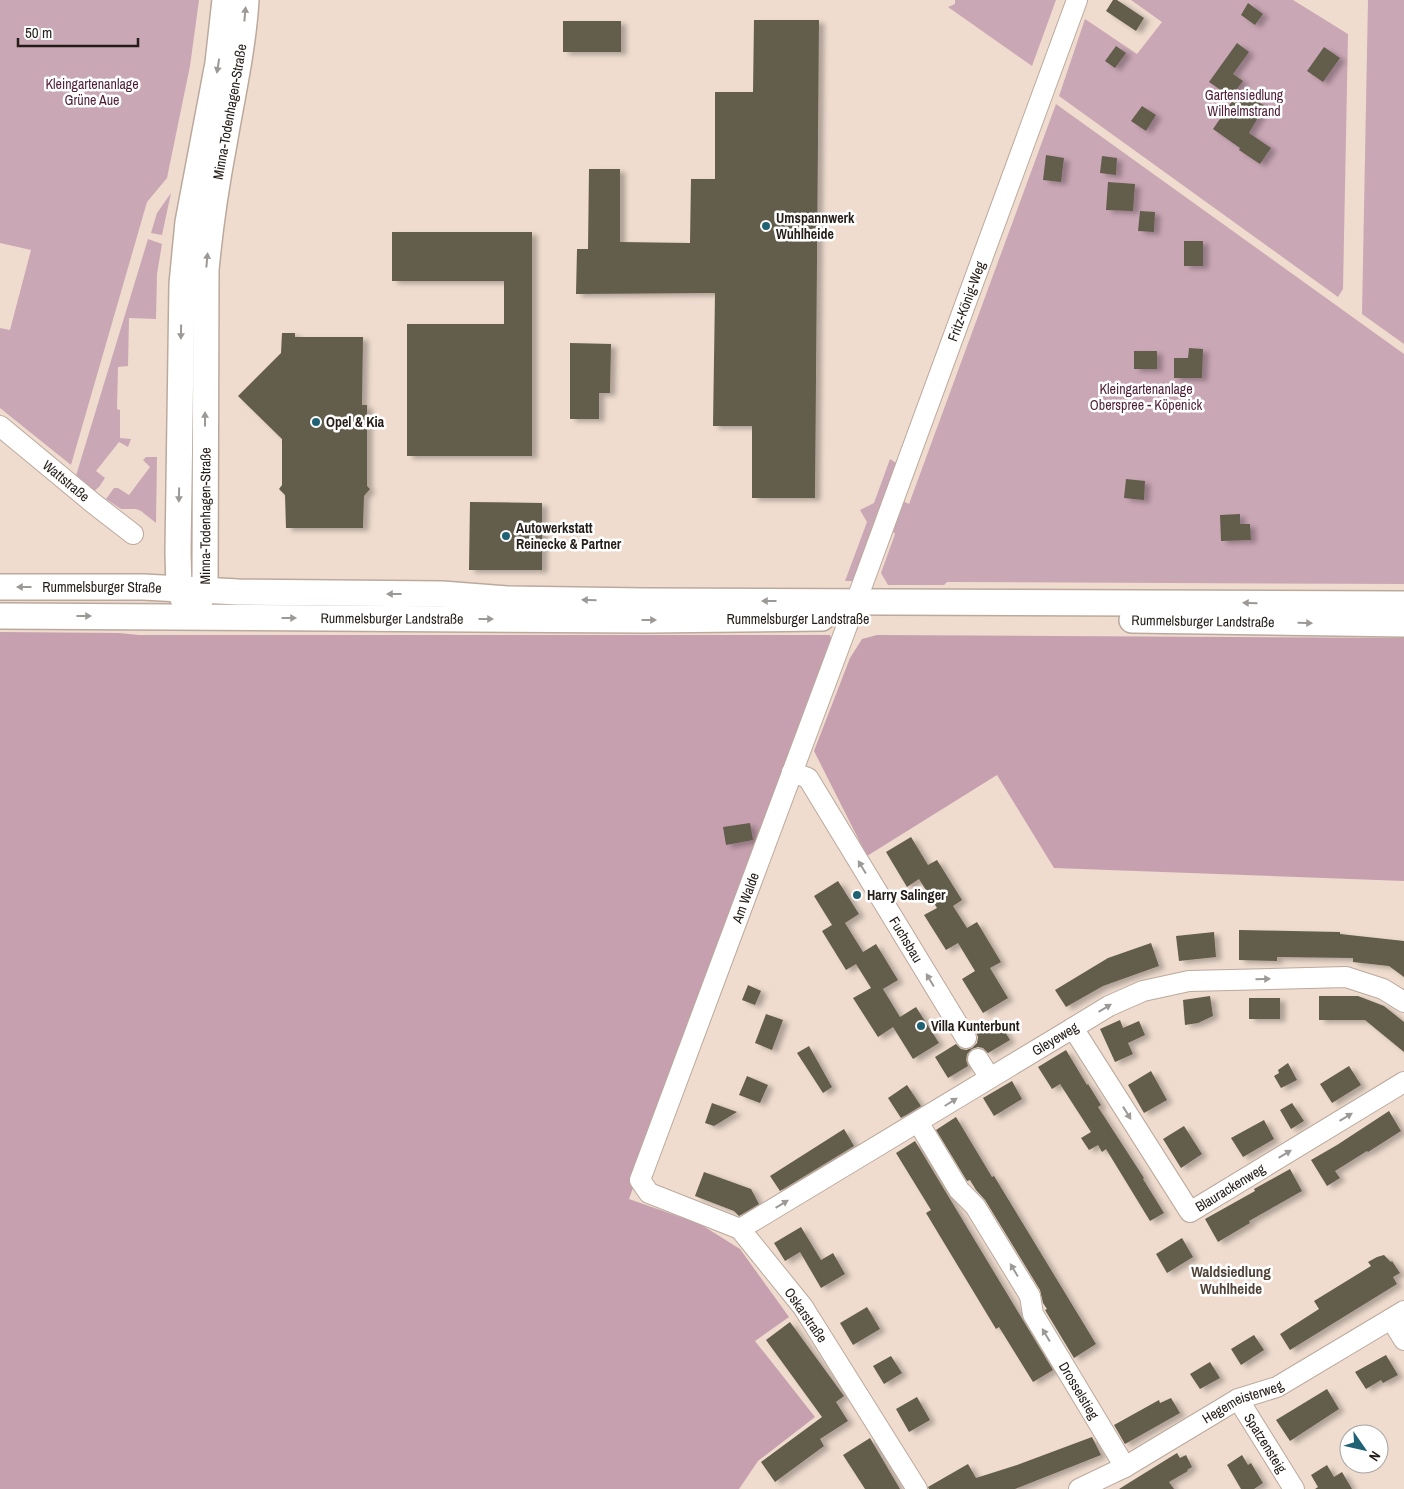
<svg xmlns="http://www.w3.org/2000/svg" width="1404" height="1489" viewBox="0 0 1404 1489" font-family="'Archivo Narrow',sans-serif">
	<defs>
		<filter id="shadow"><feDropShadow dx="5.5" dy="3" stdDeviation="2.5" flood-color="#0004"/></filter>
	</defs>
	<rect width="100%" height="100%" fill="#efdccf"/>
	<g fill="#caa7b5">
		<polygon points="0,0 199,0 190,66 167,178 147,202 71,465 0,408 0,328 10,330 31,250 0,243"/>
		<polygon points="955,0 1056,0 1032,66 948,7 955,4"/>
		<polygon points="1131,0 1293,0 1348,34 1343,289 1338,297 1059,96 1085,19 1137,54 1162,22"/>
		<polygon points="1368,0 1404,0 1404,344 1362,314"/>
		<polygon points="1056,104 1404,354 1404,584 947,582 944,585 888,585 881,573 895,534 891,529 901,500 909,504"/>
		<polygon points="171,193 162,235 151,233 157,213"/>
		<polygon points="148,239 162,244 157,274 156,319 129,318 128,366 118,367 117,409 120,410 120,438 131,439 128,447 119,442 96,471 105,478 99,487 92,493 75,479"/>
		<polygon points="146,457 157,457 156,523 141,511 136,509 121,509 106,499 114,488 118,488 129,495 150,467 143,460"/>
		<polygon points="890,459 898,464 854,581 845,581 867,522 860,510 874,503"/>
	</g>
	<g fill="#c6a0af">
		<polygon points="0,632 119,633 139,635 830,635 832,642 629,1199 700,1224 740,1249 789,1317 755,1341 815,1417 758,1461 739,1489 0,1489"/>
		<polygon points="877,635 1404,638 1404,881 1054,868 997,775 867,856 814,751 850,658 862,639"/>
	</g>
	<g fill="#635d4c" filter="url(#shadow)">
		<polygon points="1113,0 1117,0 1144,18 1136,31 1106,11"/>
		<polygon points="1248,3 1263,14 1255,25 1241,15"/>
		<polygon points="754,20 819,20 815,498 752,498 752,426 713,426 715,293 576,294 577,249 588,249 589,169 620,169 620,242 690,243 691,179 715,179 715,92 753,92"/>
		<rect x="563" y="21" width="58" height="31"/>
		<polygon points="1237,43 1249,52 1233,74 1243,81 1231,97 1209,82"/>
		<polygon points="1116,46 1126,53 1115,68 1105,61"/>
		<polygon points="1324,47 1340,58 1323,82 1307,71"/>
		<polygon points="1239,91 1265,106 1249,133 1271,148 1260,164 1239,150 1240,148 1213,129"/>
		<polygon points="1142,106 1156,115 1146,131 1131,121"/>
		<polygon points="1046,155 1064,158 1061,182 1043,180"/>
		<polygon points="1102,156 1117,158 1116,175 1100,173"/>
		<polygon points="1108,182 1135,184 1133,211 1106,210"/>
		<polygon points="1140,211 1155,212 1154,232 1138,231"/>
		<polygon points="392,232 532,232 532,456 407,456 407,324 504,324 504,281 392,281"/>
		<rect x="1184" y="241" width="19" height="25"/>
		<polygon points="282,333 295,333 295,337 363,337 362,405 367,405 367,486 370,489 364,496 363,528 286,528 285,495 279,489 282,485 282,439 238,396 281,353"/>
		<polygon points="570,343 611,344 610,393 599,393 599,419 570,419"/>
		<polygon points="1189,348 1203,349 1202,378 1174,378 1174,358 1188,358"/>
		<rect x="1134" y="351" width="23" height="18"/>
		<polygon points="1126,479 1145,481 1144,500 1124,498"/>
		<polygon points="470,502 542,503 542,570 469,570"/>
		<polygon points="1240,514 1240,524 1250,524 1251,540 1221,541 1220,515"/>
		<polygon points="750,823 753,840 726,845 723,827"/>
		<polygon points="911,837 928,865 937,860 962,900 953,906 967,928 977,922 1001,962 990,968 1008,998 983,1013 962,979 975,971 958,943 946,950 924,915 937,908 919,879 907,887 886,852"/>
		<polygon points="838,881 859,914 845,923 863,952 876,944 898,980 883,989 900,1017 916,1007 939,1043 913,1059 893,1027 878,1037 853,998 871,988 856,964 846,970 822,931 832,925 814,896"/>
		<polygon points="1239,930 1340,932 1340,934 1404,941 1404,977 1389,966 1353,962 1353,958 1277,957 1277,961 1239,960"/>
		<polygon points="1214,932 1216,957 1179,961 1176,936"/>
		<polygon points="1151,943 1159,966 1103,986 1066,1007 1055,990 1108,958"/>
		<polygon points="748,985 761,991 755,1005 742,1000"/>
		<polygon points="1210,996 1213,1016 1198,1023 1185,1025 1183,1000"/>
		<polygon points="1319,996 1358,996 1384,1006 1404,1022 1404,1052 1365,1020 1319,1020"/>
		<rect x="1249" y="998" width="31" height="21"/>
		<polygon points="766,1014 783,1020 772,1050 755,1043"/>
		<polygon points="997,1019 1010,1040 988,1053 983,1048 978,1047 972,1049 967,1054 966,1060 968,1066 948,1078 935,1057 956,1044 961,1049 966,1050 972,1048 977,1043 978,1037 976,1032"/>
		<polygon points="1120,1020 1123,1028 1139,1021 1145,1035 1128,1043 1133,1054 1115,1062 1100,1029"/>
		<polygon points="809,1046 832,1087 823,1093 797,1053"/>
		<polygon points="1066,1050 1087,1085 1088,1084 1101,1105 1098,1107 1144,1178 1143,1179 1164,1213 1150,1221 1106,1149 1102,1152 1098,1145 1089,1150 1081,1138 1091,1132 1060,1084 1052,1089 1038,1067"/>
		<polygon points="1288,1063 1297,1080 1281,1088 1274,1076 1279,1073 1278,1070"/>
		<polygon points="1349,1066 1361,1085 1332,1103 1320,1084"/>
		<polygon points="1151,1071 1167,1100 1144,1113 1128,1085"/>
		<polygon points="747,1076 768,1085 760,1103 739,1095"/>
		<polygon points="1012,1081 1022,1099 994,1116 983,1098"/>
		<polygon points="907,1085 921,1106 901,1118 888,1098"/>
		<polygon points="712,1103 737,1112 714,1126 705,1123"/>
		<polygon points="1292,1103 1304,1121 1291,1129 1280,1110"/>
		<polygon points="1389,1111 1401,1131 1368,1152 1367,1151 1335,1171 1340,1178 1327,1186 1311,1160 1337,1145"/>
		<polygon points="956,1117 992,1177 994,1176 1096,1344 1074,1358 1045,1310 1047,1309 1043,1303 1040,1290 985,1200 976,1190 970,1180 967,1181 936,1130"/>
		<polygon points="1264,1120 1274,1139 1243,1157 1231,1138"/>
		<polygon points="1184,1126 1202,1154 1181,1168 1163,1139"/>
		<polygon points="844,1129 854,1146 780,1191 770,1176"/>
		<polygon points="915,1141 1053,1370 1033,1382 999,1327 996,1329 926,1213 931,1210 896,1153"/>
		<polygon points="1290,1169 1302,1191 1249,1221 1250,1223 1218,1242 1205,1219 1255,1191 1254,1189"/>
		<polygon points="704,1172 751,1189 759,1204 739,1216 734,1211 695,1196"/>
		<polygon points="801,1227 821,1260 833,1253 845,1274 821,1288 800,1252 785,1261 774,1243"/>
		<polygon points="1182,1238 1193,1257 1167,1273 1156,1254"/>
		<polygon points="1384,1255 1391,1262 1392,1261 1400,1273 1393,1277 1397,1284 1290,1350 1280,1334 1319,1309 1314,1301 1371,1266 1368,1262 1377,1257"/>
		<polygon points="867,1307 880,1329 853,1345 840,1323"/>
		<polygon points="790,1322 844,1396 836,1402 848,1421 820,1439 824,1446 775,1482 761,1462 822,1417 766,1340"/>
		<polygon points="1254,1335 1264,1350 1241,1365 1231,1349"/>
		<polygon points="1386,1355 1398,1375 1383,1383 1381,1380 1366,1389 1355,1372"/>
		<polygon points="891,1356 902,1373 884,1384 873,1366"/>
		<polygon points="1210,1362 1220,1378 1200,1389 1190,1374"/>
		<polygon points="1327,1389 1339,1409 1290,1441 1276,1420"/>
		<polygon points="917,1397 930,1420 909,1432 896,1409"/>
		<polygon points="1171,1398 1180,1413 1125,1444 1114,1425 1159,1400 1160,1403"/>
		<polygon points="1092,1437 1101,1455 1015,1489 929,1489 928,1487 968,1464 976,1478 1017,1465"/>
		<polygon points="870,1438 900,1489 865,1489 843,1455"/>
		<polygon points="1177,1453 1180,1458 1186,1455 1192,1467 1187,1470 1188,1471 1169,1482 1174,1489 1119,1489"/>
		<polygon points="1242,1455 1248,1465 1251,1463 1263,1483 1254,1489 1241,1489 1227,1465"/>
		<polygon points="1327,1465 1334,1477 1342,1472 1352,1489 1315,1489 1318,1487 1311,1475"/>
	</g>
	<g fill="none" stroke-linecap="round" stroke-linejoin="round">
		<g stroke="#bba99d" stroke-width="22">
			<g id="minor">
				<path id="s1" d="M0 426 93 503 133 534"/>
				<path id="s2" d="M792 772 808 778 966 1038"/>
				<path id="s3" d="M1073 1028 1190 1212 1404 1082"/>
				<polyline points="978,1059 990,1078"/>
				<path id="s4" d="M918 1122 959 1190 975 1206 1030 1296 1033 1314 1125 1467"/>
				<path id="s5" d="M740 1229 1073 1028 1109 1006 1143 991 1189 981 1346 977 1383 989 1404 1002"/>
				<polyline points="1391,1319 1404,1340"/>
				<path id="s6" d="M1238 1399 1294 1489"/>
				<path id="s7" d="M917 1489 803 1307 740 1229 649 1193 640 1180 860 591 1077 0"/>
				<path id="s8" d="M1079 1489 1125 1467 1238 1399 1277 1387 1404 1311"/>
			</g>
		</g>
		<g stroke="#bba99d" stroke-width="28">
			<g id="major">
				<path id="s9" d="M0 587H143L238 592 442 594 507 599 643 601 1404 604"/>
				<polyline points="185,603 179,589 178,552 182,284 188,222 218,63 225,0"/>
				<path id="s10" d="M197 606 205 590 206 270C210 227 216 186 224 144 232 96 243 49 246 0"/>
				<path id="s11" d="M0 616 647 620 822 618"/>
				<path id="s12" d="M1132 620 1404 624"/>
			</g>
		</g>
		<use href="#minor" stroke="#fff" stroke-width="20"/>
		<use href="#major" stroke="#fff" stroke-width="25"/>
	</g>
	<defs><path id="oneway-solid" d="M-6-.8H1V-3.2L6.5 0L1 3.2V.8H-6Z" transform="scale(1.25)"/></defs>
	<g fill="#9c9997">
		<use href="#oneway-solid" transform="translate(245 14) rotate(-85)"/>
		<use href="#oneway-solid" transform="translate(218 66) rotate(99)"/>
		<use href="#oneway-solid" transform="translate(207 260) rotate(-85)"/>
		<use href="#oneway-solid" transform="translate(181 332) rotate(91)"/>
		<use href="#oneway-solid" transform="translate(205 419) rotate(-90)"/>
		<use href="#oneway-solid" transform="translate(179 495) rotate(91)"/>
		<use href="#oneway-solid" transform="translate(24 587) rotate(180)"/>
		<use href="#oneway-solid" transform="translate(394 594) rotate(-180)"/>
		<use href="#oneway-solid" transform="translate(589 600) rotate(-179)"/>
		<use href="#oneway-solid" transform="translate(769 601) rotate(-180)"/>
		<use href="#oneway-solid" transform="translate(1250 603) rotate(-179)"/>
		<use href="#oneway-solid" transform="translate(84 616)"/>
		<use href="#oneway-solid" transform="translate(289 618)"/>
		<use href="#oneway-solid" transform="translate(486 619)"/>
		<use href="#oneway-solid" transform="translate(649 620)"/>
		<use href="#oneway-solid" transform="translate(1305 623) rotate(1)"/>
		<use href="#oneway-solid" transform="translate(862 867) rotate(-121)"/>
		<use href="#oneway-solid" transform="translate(1263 979) rotate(-1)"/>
		<use href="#oneway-solid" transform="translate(930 980) rotate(-121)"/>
		<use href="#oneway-solid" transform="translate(1105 1008) rotate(-31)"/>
		<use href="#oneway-solid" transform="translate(951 1102) rotate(-32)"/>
		<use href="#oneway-solid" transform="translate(1127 1113) rotate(58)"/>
		<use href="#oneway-solid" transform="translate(1346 1117) rotate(-31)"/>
		<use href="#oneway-solid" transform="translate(1285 1154) rotate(-31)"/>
		<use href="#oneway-solid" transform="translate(782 1204) rotate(-31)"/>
		<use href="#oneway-solid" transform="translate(1014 1270) rotate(-121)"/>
		<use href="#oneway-solid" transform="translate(1046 1335) rotate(-121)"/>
	</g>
	<g fill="#1e6274" stroke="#fff" stroke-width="2">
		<circle cx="766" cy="226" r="5"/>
		<circle cx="316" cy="422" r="5"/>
		<circle cx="506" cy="536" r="5"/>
		<circle cx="857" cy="895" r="5"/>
		<circle cx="921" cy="1026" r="5"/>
	</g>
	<g text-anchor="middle" stroke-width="5" stroke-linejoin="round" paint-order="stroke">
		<g font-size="14" fill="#501f37" stroke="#fff">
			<text x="92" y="89">Kleingartenanlage<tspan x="92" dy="16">Grüne Aue</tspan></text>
			<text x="1244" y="100">Gartensiedlung<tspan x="1244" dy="16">Wilhelmstrand</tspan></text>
			<text x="1146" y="394">Kleingartenanlage<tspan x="1146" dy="16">Oberspree - Köpenick</tspan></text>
		</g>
		<g font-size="14" fill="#241d18" stroke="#fff">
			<text dy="5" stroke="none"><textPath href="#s10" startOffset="498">Minna-Todenhagen-Straße</textPath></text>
			<text dy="5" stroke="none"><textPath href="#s7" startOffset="1366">Fritz-König-Weg</textPath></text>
			<text dy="5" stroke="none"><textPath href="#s1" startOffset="86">Wattstraße</textPath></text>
			<text dy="5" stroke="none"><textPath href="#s10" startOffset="92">Minna-Todenhagen-Straße</textPath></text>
			<text dy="5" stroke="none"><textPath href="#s9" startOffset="102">Rummelsburger Straße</textPath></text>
			<text dy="5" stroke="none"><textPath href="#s11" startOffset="392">Rummelsburger Landstraße</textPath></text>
			<text x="798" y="624">Rummelsburger Landstraße</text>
			<text dy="5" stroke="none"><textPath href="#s12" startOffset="71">Rummelsburger Landstraße</textPath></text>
			<text dy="5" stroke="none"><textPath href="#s7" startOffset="730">Am Walde</textPath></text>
			<text dy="5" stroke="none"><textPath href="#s2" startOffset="206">Fuchsbau</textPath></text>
			<text dy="5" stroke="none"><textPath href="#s5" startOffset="368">Gleyeweg</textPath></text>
			<text dy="5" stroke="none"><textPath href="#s3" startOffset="265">Blaurackenweg</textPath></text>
			<text transform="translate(806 1315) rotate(55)" y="5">Oskarstraße</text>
			<text dy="5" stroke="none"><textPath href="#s4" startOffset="315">Drosselstieg</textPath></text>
			<text dy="5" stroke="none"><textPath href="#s8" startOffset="186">Hegemeisterweg</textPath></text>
			<text dy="5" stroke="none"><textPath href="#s6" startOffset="52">Spatzensteig</textPath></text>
		</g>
		<g font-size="14" font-weight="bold" fill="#241d18" stroke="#fff" text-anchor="start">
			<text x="776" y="223">Umspannwerk<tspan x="776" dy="16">Wuhlheide</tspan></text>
			<text x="326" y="427">Opel &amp; Kia</text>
			<text x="516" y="533">Autowerkstatt<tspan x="516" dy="16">Reinecke &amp; Partner</tspan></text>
			<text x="867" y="900">Harry Salinger</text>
			<text x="931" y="1031">Villa Kunterbunt</text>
		</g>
		<g font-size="15" font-weight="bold" fill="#514237" stroke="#fff">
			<text x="1231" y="1277">Waldsiedlung<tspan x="1231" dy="17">Wuhlheide</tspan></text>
		</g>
	</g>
	<g transform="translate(1364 1449) rotate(124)"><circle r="24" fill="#ffffff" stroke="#a7a5a3"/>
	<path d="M0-4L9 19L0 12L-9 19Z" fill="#1e6274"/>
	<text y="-8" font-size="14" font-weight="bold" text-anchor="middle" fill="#241d18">N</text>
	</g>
	<path d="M18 38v8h120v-8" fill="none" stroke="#241d18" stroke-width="2.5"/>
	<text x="25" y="38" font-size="15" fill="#241d18" stroke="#ffffff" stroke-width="4" paint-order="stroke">50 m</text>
</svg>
